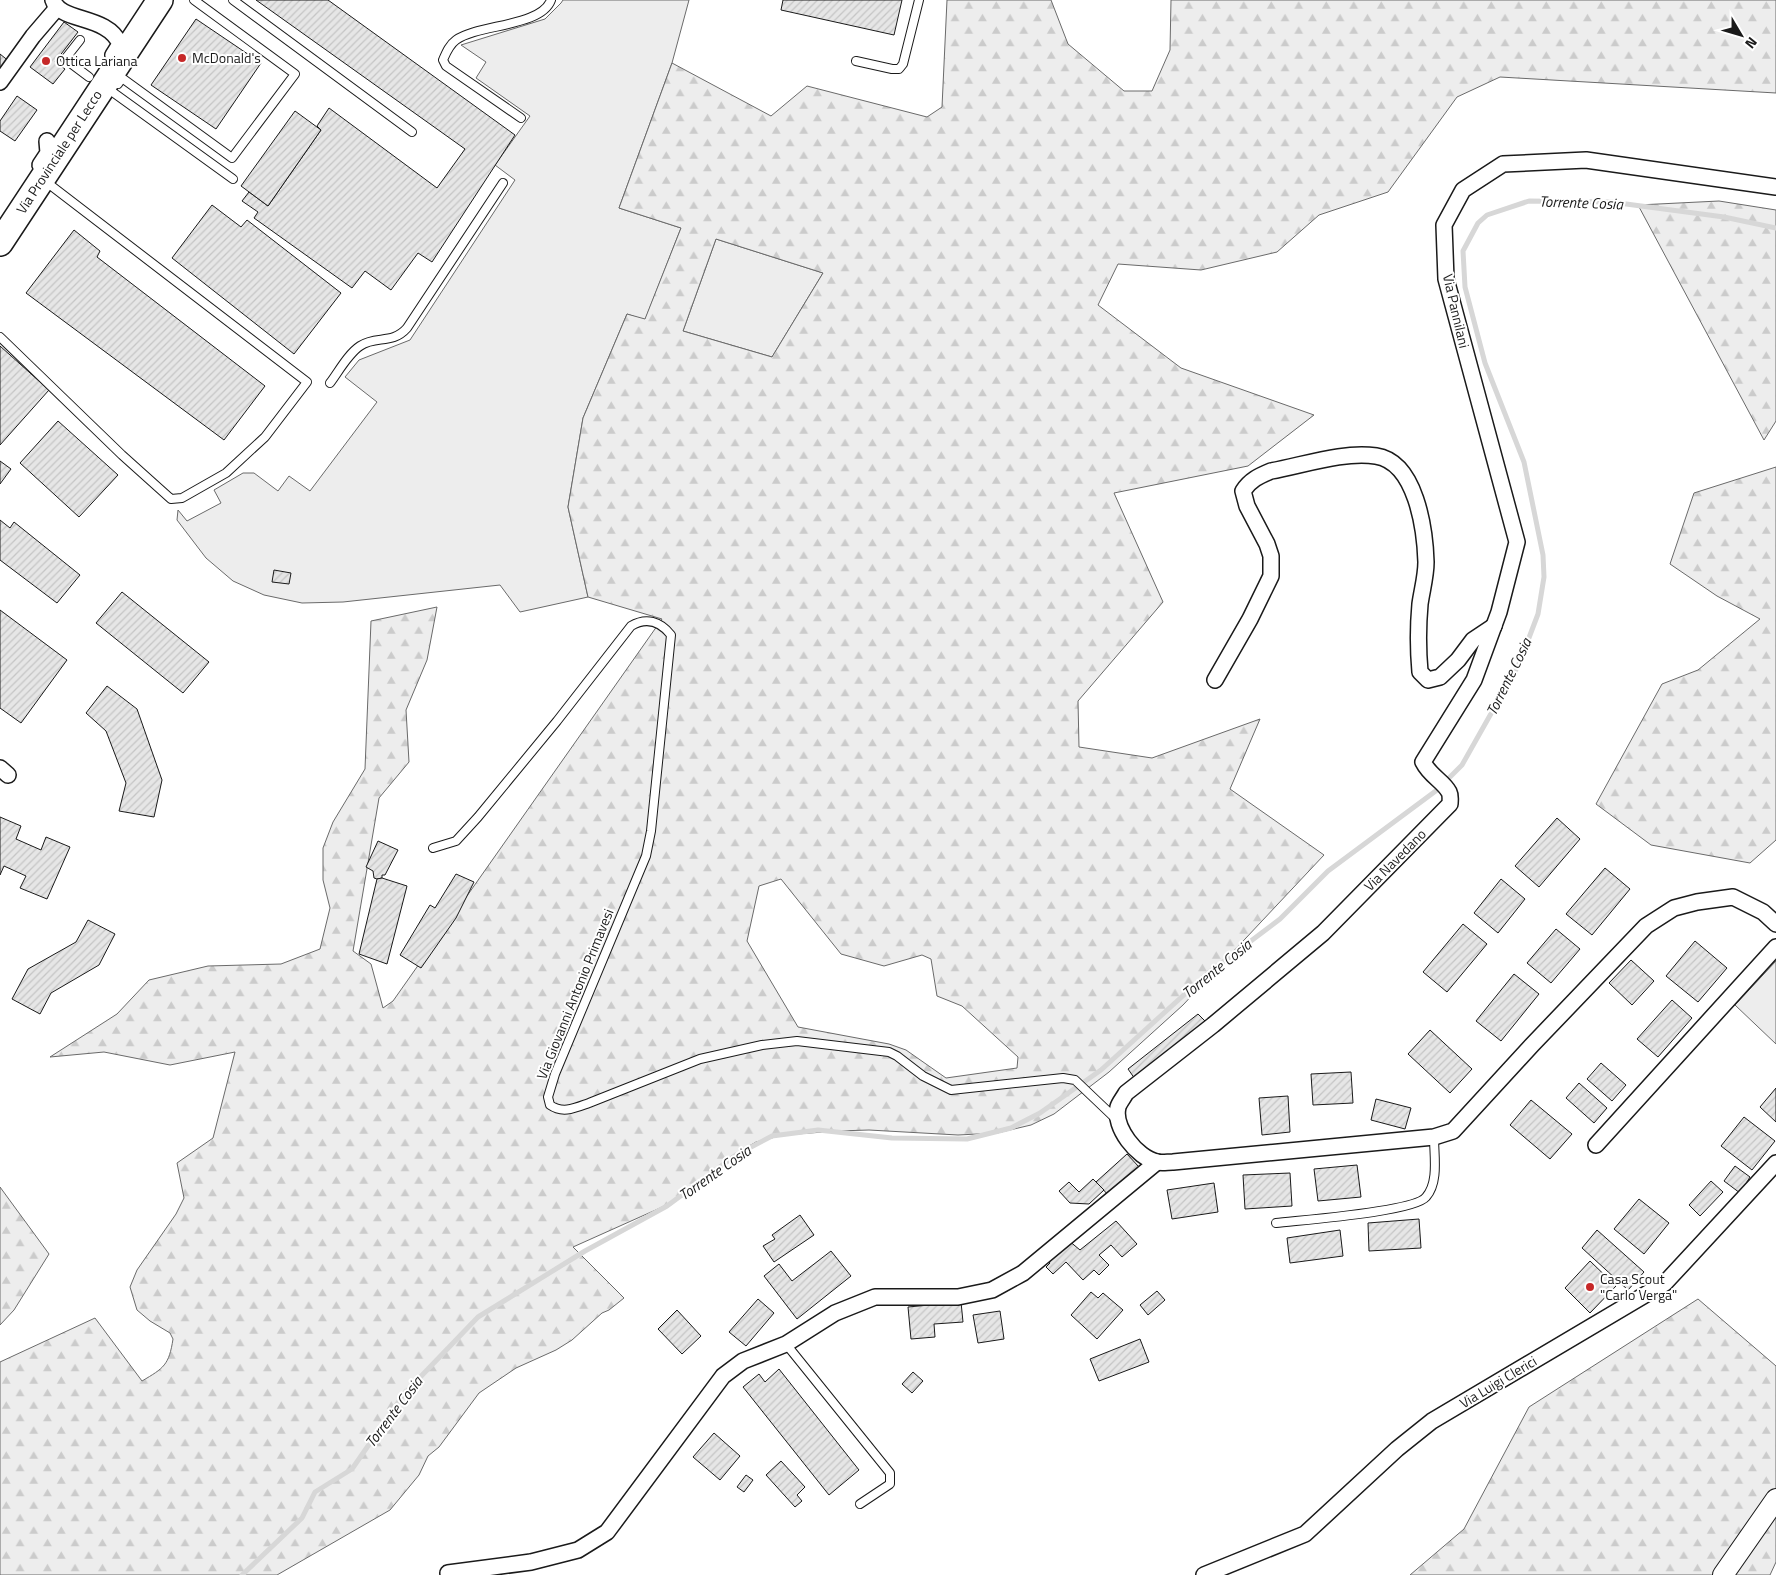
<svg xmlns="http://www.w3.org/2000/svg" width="1776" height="1575" viewBox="0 0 1776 1575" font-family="'Titillium Web',sans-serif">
	<defs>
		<pattern id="forest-firs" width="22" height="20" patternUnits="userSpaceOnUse" patternTransform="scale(1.25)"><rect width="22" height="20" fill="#ededed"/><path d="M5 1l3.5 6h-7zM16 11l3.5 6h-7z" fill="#cbcbcb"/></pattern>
		<pattern id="building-hatch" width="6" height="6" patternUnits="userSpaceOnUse" patternTransform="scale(1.25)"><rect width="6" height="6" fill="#e6e6e6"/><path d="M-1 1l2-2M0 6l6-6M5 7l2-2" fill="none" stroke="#c5c5c5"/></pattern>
	</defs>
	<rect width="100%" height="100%" fill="#fff"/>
	<g fill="#ededed" stroke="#6a6a6a">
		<polygon points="563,0 689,0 672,63 619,208 681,228 645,320 627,314 583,418 568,507 588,597 520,612 500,585 343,602 302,603 264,595 233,581 206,558 177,520 178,510 187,521 221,503 214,490 243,473 254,473 278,491 289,476 310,491 377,402 345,377 359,360 410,340 515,180 495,165 530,116 476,78 486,62 461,45 545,19 561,3"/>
		<polygon points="716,239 823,273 772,357 683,331"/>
		<polygon points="1776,961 1776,1044 1735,1005"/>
	</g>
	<g fill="url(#forest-firs)" stroke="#6a6a6a" fill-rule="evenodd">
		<path d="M947 0H1051L1068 44 1124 91H1152L1170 50 1171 0H1776V93L1500 77 1457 97 1388 192 1319 215 1277 252 1201 270 1118 264 1098 305 1181 368 1314 415 1248 466 1114 493 1163 602 1078 701 1079 747 1152 758 1260 719 1230 789 1324 855 1183 1005 1109 1072 1054 1114 1031 1125 997 1133 958 1135 869 1130 837 1131 783 1135 756 1142 727 1159 702 1180 669 1204 573 1247 624 1298 609 1310 602 1313 572 1340 556 1350 516 1368 479 1393 439 1447 428 1456 419 1475 390 1510 277 1575H0V1362L95 1318 142 1381C164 1368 169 1365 173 1339L170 1333 150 1321 137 1310 130 1287 137 1270 176 1214 184 1198 177 1163 213 1138 235 1052 170 1065 104 1052 50 1057 117 1014 149 980 208 966 281 964 320 949 330 908 323 880V848L333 822 365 769 371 621 437 607 427 660 406 710 409 762 379 798 353 951 371 964 383 1008 393 1001 662 619 588 597 568 507 583 418 627 314 645 319 681 228 619 208 672 63 771 116 807 86 927 117 942 107ZM716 239 823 273 772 357 683 331ZM781 879 841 954 884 966 922 955 931 959 937 996 962 1006 1018 1057 1017 1068 946 1078 906 1050 889 1044 798 1027 747 941 759 886Z"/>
		<polygon points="1719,201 1776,210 1776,421 1764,440 1638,205"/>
		<polygon points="1776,467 1776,840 1750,863 1651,845 1596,804 1662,684 1698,670 1760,619 1717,596 1670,564 1694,493"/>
		<polygon points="0,1187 49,1254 14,1310 0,1325"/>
		<polygon points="1698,1299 1776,1366 1776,1562 1770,1575 1410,1575 1464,1529 1529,1407"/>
	</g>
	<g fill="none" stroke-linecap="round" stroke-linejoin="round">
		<polyline stroke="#d7d7d7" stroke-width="5" points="242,1575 302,1518 315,1492 352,1469 404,1394 478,1317 585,1251 667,1206 736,1155 772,1136 818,1130 892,1138 967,1139 1011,1128 1040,1113 1101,1070 1207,974 1280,919 1328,871 1437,790 1462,765 1519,664 1538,614 1544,577 1543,555 1524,462 1485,363 1465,287 1463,251 1478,223 1487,215 1529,201 1611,202 1724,217 1776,228"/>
	</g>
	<g fill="url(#building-hatch)" stroke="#1a1a1a">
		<polygon points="256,0 328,0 515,135 432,262 418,253 391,290 365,271 352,288 254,218 258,212 242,201 249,192 268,206 321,130 317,126 329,108 437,188 465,149"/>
		<polygon points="783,0 902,0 894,35 781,10"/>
		<polygon points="196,19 261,63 216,129 151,85"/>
		<polygon points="64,22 78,32 55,62 65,69 53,84 30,67"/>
		<polygon points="0,54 10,62 0,75"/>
		<polygon points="17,96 37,110 15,141 0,131 0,121"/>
		<polygon points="295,111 321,130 268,206 241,186"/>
		<polygon points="212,205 241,227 247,220 341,293 294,354 172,258"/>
		<polygon points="74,230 100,251 97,257 265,386 224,440 26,293"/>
		<polygon points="0,346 49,390 0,445"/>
		<polygon points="58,421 118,475 79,517 20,463"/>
		<polygon points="0,461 11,469 0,484"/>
		<polygon points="0,520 10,528 14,522 80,575 57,603 0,560"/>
		<polygon points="274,570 291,573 289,584 272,582"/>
		<polygon points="122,592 209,662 183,693 96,623"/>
		<polygon points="0,610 67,660 21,723 0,708"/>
		<polygon points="107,686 137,709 162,780 154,817 119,811 126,783 106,731 86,713"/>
		<polygon points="0,817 21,826 16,839 41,850 46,837 70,847 47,899 20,888 26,876 4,866 0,875"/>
		<polygon points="1557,818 1580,839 1539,887 1515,866"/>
		<polygon points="378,841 398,850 385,875 382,875 382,878 377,879 374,878 373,871 366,867"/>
		<polygon points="1605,868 1630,889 1592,935 1566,914"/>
		<polygon points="456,874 474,882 456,918 421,968 400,955 430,905 435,908"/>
		<polygon points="382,878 407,886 387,964 359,954 377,879"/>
		<polygon points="1501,879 1525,899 1498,933 1474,913"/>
		<polygon points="88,920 115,934 99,965 51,993 40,1014 12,999 28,969 76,942"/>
		<polygon points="1463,924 1487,944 1447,992 1423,972"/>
		<polygon points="1556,929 1580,949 1551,983 1527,963"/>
		<polygon points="1695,941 1727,968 1698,1002 1666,976"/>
		<polygon points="1631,960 1654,981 1632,1005 1609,983"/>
		<polygon points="1514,974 1539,994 1501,1041 1476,1021"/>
		<polygon points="1672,1000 1692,1018 1658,1057 1637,1039"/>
		<polygon points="1198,1014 1206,1022 1135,1079 1128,1069"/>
		<polygon points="1430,1030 1472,1069 1450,1093 1408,1054"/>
		<polygon points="1601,1063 1626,1085 1612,1101 1587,1079"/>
		<polygon points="1351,1072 1353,1103 1313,1105 1311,1074"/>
		<polygon points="1579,1083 1607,1108 1594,1123 1566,1098"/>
		<polygon points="1776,1088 1776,1122 1760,1107"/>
		<polygon points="1288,1096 1290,1132 1262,1135 1259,1098"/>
		<polygon points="1376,1099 1411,1108 1405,1129 1371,1120"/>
		<polygon points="1531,1100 1572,1134 1550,1159 1510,1125"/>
		<polygon points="1744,1117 1775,1141 1752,1170 1721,1146"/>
		<polygon points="1127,1154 1139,1167 1128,1177 1111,1198 1096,1182"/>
		<polygon points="1357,1165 1361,1197 1318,1201 1314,1169"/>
		<polygon points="1735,1166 1750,1177 1740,1193 1724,1181"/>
		<polygon points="1290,1173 1292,1206 1245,1209 1243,1175"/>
		<polygon points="1093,1179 1104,1190 1089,1204 1070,1203 1059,1191 1069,1182 1079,1192"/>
		<polygon points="1711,1181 1723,1192 1700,1216 1689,1205"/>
		<polygon points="1214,1183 1218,1212 1172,1219 1167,1190"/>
		<polygon points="1639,1199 1669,1223 1644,1254 1614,1229"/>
		<polygon points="800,1215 814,1235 774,1262 763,1246 775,1239 772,1235"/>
		<polygon points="1419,1219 1421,1248 1369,1251 1368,1223"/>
		<polygon points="1116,1221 1137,1244 1122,1257 1111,1245 1099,1255 1109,1265 1099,1275 1094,1270 1083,1280 1066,1262 1053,1274 1046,1267 1050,1263 1046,1258 1068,1240 1080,1250"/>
		<polygon points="1340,1230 1343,1256 1290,1263 1287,1238"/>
		<polygon points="1597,1230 1644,1272 1628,1290 1582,1248"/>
		<polygon points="831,1251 851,1276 797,1319 764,1276 779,1264 792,1281"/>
		<polygon points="1590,1261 1616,1286 1590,1313 1565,1288"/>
		<polygon points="1157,1291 1165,1300 1148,1315 1140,1305"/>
		<polygon points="1091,1292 1098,1298 1103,1293 1123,1310 1097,1339 1071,1315"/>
		<polygon points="758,1299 774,1313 746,1346 729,1332"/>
		<polygon points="961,1302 963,1322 934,1324 935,1337 911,1339 908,1307"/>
		<polygon points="677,1310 701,1336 682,1354 658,1329"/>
		<polygon points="1000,1311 1004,1339 978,1343 973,1315"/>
		<polygon points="1140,1339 1149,1362 1099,1381 1090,1359"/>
		<polygon points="779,1369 859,1470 829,1495 743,1387 759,1374 765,1382"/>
		<polygon points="913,1372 923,1381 912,1393 902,1384"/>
		<polygon points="714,1433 740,1456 720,1480 693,1457"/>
		<polygon points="781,1461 805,1487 797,1495 802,1501 795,1507 766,1475"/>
		<polygon points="746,1475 753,1480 744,1492 737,1487"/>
	</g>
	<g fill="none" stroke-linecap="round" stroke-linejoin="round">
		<g stroke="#1a1a1a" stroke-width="10">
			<g id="service">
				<polyline points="233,0 412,132"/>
				<polyline points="80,40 65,59 89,77"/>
				<polyline points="856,61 892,69 899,69 903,64 919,0"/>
				<polyline points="118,84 122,78 232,158 295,74 194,0"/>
				<polyline points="107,88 233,179"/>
				<path d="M521 118 446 66 443 60C446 53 449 45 456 40 478 24 541 27 551 0"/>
				<polyline points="0,337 122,455 171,499 182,498 226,473 265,437 307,382 45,181"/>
				<path d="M330 383C339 371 348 354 360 346 376 335 392 345 407 328L503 183"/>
				<path d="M433 848 456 841 478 817 557 721 631 626C646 617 660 621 671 635L651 831 646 856 555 1074 548 1097 550 1105C563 1114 575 1108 589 1103L700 1059 762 1045 797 1041 889 1052 897 1056 923 1076 951 1090 1063 1078 1075 1080 1117 1120"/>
				<path d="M1276 1223C1301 1220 1414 1212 1426 1197 1439 1182 1434 1156 1434 1137"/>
				<polyline points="786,1344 890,1473 890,1484 860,1504"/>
			</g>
		</g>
		<g stroke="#1a1a1a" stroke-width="18">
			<g id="minor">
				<path d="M53 0C60 23 107 14 120 44L113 55 115 57"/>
				<polyline points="0,82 33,36 57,8"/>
				<polyline points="40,165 48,153 47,141"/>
				<path d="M1776 187 1586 160 1503 164 1463 190 1444 225 1446 279 1517 542 1499 612 1474 680 1423 762C1430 776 1443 781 1449 792 1451 796 1450 800 1450 804L1323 933 1213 1025 1126 1093C1124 1097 1119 1103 1118 1107 1113 1127 1137 1158 1157 1162 1161 1163 1168 1162 1173 1162L1434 1137 1453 1131 1532 1045 1646 926 1674 908 1697 902 1733 897 1763 912 1776 924"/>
				<path d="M1215 680 1250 619 1271 576V556L1267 544 1247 506 1243 491C1250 480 1259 476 1271 471 1304 465 1344 451 1376 456 1416 462 1425 529 1426 562 1426 576 1422 590 1420 604 1418 626 1418 650 1420 672L1428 680 1440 677 1458 660 1473 640 1494 626"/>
				<polyline points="0,768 8,775"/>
				<polyline points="1596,1145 1776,947"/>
				<polyline points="448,1573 531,1562 578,1550 607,1532 723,1376 743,1361 786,1344 835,1313 875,1297 958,1297 992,1290 1023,1273 1157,1162"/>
				<polyline points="1204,1575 1305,1534 1397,1449 1432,1421 1665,1283 1776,1163"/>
			</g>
		</g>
		<g stroke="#1a1a1a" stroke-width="22">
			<polyline id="tertiary" points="1723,1575 1776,1499"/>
		</g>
		<g stroke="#1a1a1a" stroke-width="28">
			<polyline id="primary" points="0,243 160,0"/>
		</g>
		<use href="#service" stroke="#fff" stroke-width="8"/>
		<use href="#minor" stroke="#fff" stroke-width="15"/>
		<use href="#tertiary" stroke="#fff" stroke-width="20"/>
		<use href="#primary" stroke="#fff" stroke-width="25"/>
	</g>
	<g fill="#c62828" stroke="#fff" stroke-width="2">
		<circle cx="182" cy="58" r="5"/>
		<circle cx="46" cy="61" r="5"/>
		<circle cx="1590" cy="1287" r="5"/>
	</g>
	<g text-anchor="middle" stroke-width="4" stroke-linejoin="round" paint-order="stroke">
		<g font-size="14" fill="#1a1a1a" stroke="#fff" text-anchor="start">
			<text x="192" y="63">McDonald's</text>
			<text x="56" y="66">Ottica Lariana</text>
			<text x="1600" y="1284">Casa Scout<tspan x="1600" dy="16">"Carlo Verga"</tspan></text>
		</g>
		<g font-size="14" fill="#1a1a1a" stroke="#fff">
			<text transform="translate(59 152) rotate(-57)" y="5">Via Provinciale per Lecco</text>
			<text transform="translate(1456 311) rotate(77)" y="5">Via Pannilani</text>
			<text transform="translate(1395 860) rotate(-45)" y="5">Via Navedano</text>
			<text transform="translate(575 994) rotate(-68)" y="5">Via Giovanni Antonio Primavesi</text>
			<text transform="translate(1498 1382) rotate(-31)" y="5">Via Luigi Clerici</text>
		</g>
		<g font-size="15" font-style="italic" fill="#1a1a1a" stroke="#fff">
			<text transform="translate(1581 203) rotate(2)" y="5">Torrente Cosia</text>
			<text transform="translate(1509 677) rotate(-64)" y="5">Torrente Cosia</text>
			<text transform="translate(1217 969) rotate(-39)" y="5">Torrente Cosia</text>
			<text transform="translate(715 1173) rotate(-35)" y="5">Torrente Cosia</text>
			<text transform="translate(394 1412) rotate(-53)" y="5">Torrente Cosia</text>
		</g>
	</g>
	<g transform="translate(1741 35) rotate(128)" stroke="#ffffff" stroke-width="4" paint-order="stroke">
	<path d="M0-4L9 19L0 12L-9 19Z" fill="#1a1a1a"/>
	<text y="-8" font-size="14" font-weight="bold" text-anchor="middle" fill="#1a1a1a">N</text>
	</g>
</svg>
